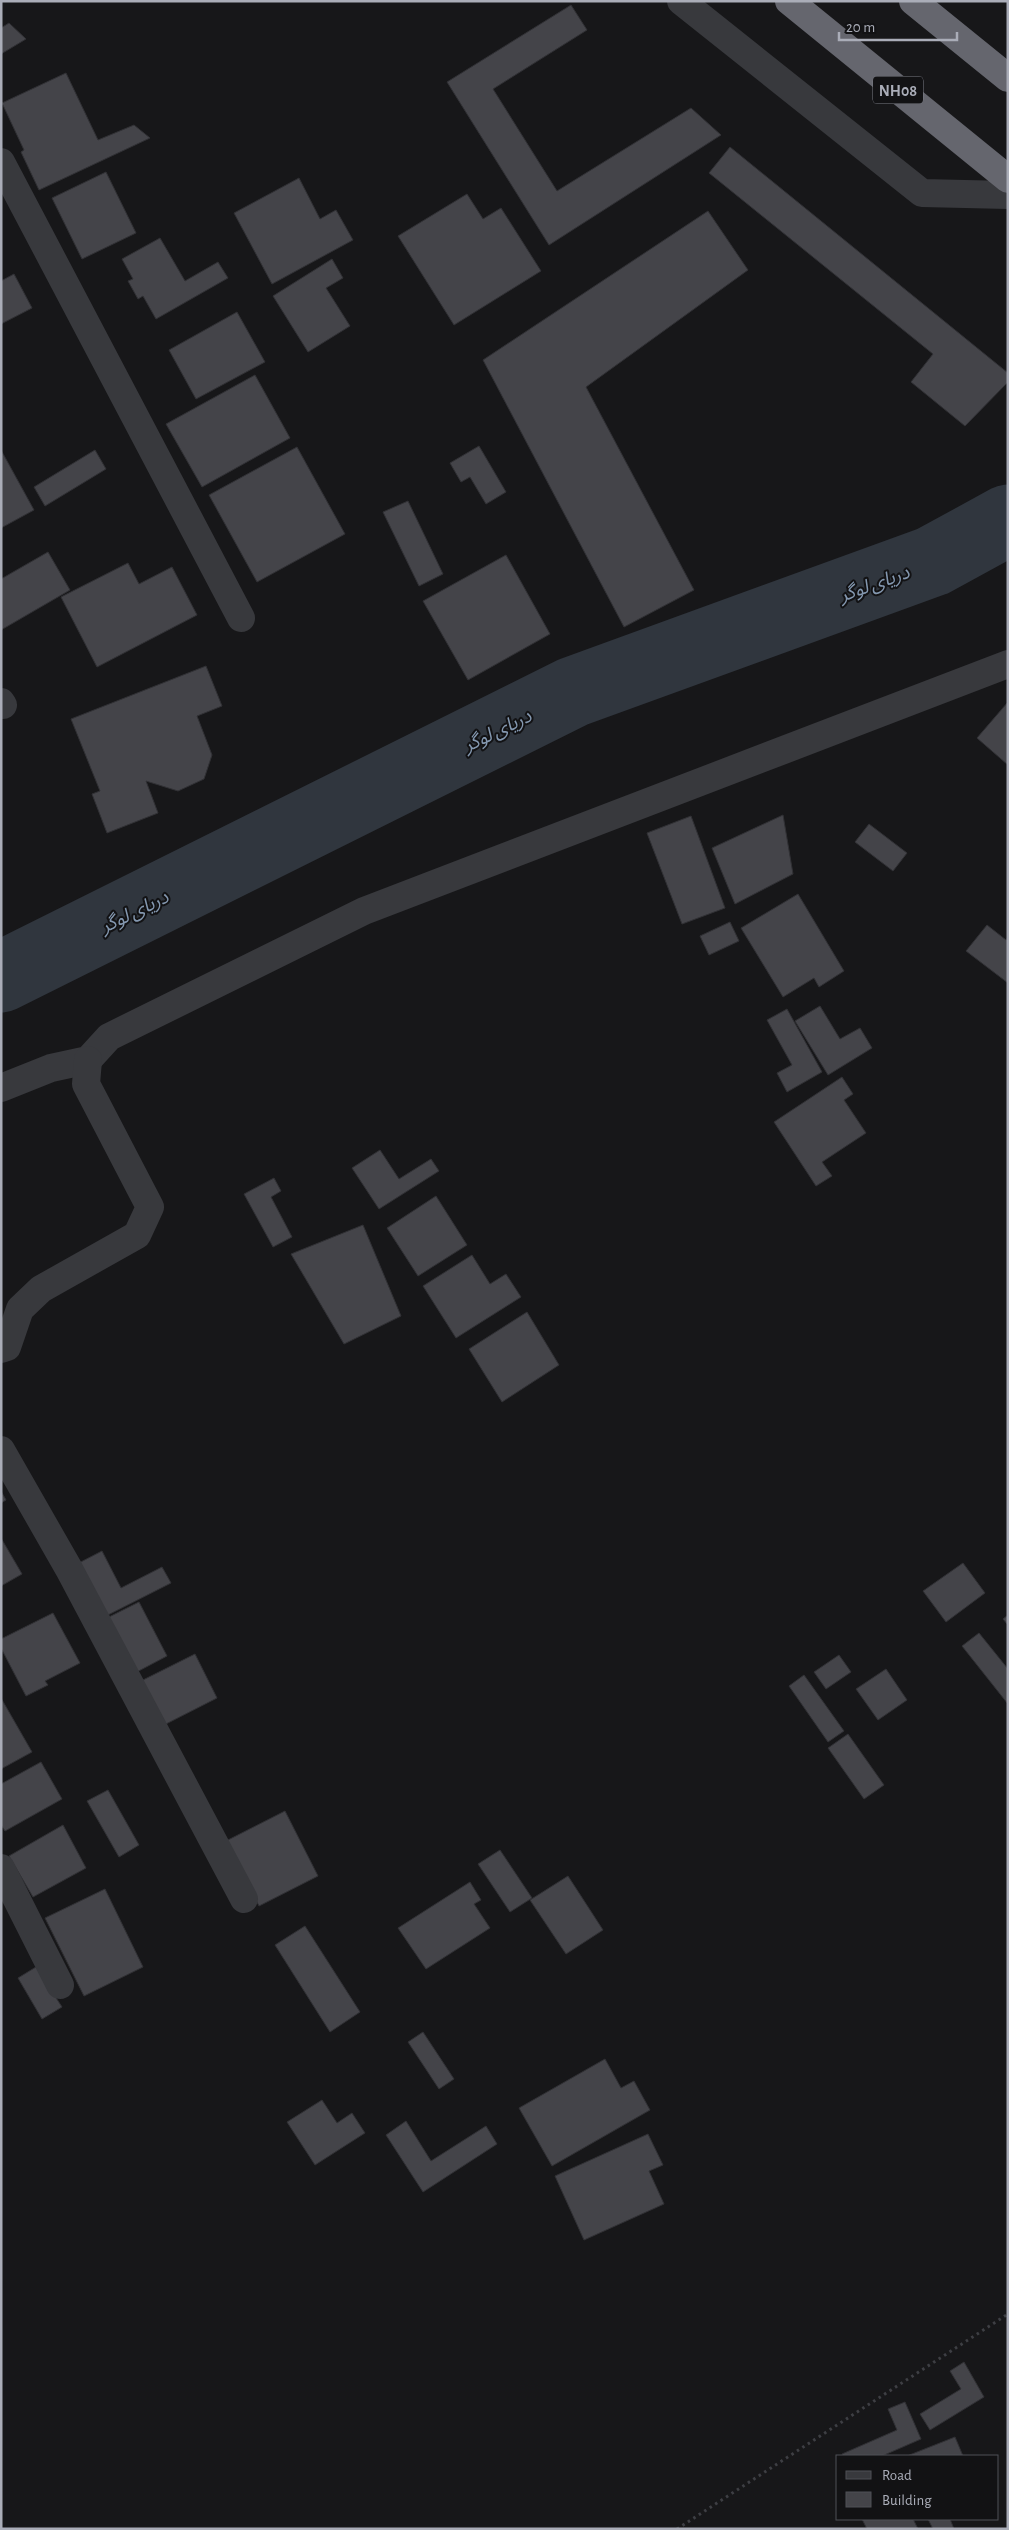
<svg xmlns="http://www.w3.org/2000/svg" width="1009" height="2530" viewBox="0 0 1009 2530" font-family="'Alegreya Sans','Noto Sans Arabic',sans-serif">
	<rect width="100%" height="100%" fill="#171719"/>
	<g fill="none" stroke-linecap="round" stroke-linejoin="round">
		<polyline stroke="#30363e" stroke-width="71" points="1,977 573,692 933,561 1008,520"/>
	</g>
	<g fill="#444449" stroke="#313135">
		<polygon points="571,5 587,30 493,89 557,191 691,108 721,135 549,245 447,82"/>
		<polygon points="9,23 26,39 1,54 1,28"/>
		<polygon points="66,73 98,140 134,125 150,138 39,190 21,152 24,150 2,103"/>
		<polygon points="730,147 1008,373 1008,382 965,426 911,382 933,354 709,173"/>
		<polygon points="106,172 136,233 82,259 52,198"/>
		<polygon points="299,178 320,219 336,210 353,240 272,284 234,213"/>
		<polygon points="467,194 483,219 501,208 541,271 454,325 398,236"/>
		<polygon points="708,211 748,270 586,387 694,590 624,627 483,360"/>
		<polygon points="160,238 185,281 218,262 228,278 156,319 143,296 138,299 128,281 133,279 122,259"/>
		<polygon points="332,259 343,278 326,288 350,326 308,352 273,296"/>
		<polygon points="14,274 32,308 1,324 1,281"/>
		<polygon points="237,312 265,362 196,399 169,350"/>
		<polygon points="255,375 290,438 202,487 166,424"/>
		<polygon points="479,446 506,492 486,504 470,477 461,482 450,463"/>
		<polygon points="297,447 345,534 257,582 209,495"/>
		<polygon points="1,450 34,510 1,528"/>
		<polygon points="95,450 106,469 45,506 34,487"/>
		<polygon points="408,501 443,574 419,586 383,512"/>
		<polygon points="48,552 70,590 1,630 1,579"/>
		<polygon points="506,555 550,634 468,680 423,601"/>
		<polygon points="128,563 139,584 172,567 197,615 97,667 61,597"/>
		<polygon points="206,666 222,706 197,716 212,755 204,779 178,791 146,781 158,813 107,833 92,794 100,791 71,719"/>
		<polygon points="1008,702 1008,765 977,738"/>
		<polygon points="783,815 793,874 735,904 712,848"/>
		<polygon points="691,816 725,908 682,924 647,833"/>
		<polygon points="869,824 907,853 893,871 855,842"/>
		<polygon points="798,894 844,971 819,987 814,978 783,997 741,928"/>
		<polygon points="730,922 739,941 709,955 700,936"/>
		<polygon points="987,925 1006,940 1008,937 1008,983 966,951"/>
		<polygon points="820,1006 840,1039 860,1028 872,1048 828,1075 795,1021"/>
		<polygon points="787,1009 822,1072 787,1092 777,1073 792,1065 767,1020"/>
		<polygon points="842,1077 853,1094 844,1100 866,1133 822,1162 832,1176 816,1186 774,1122"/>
		<polygon points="380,1150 399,1179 431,1159 439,1171 379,1209 352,1168"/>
		<polygon points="274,1178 281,1191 271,1197 292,1237 273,1247 244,1194"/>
		<polygon points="436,1196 467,1245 418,1276 387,1228"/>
		<polygon points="363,1225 401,1316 344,1344 291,1254"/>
		<polygon points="472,1255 490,1284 506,1274 521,1297 456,1338 423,1286"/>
		<polygon points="527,1312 559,1365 502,1402 469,1349"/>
		<polygon points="1,1491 6,1500 1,1503"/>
		<polygon points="1,1538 22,1574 1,1586"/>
		<polygon points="102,1551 121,1588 162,1567 171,1583 100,1619 73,1566"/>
		<polygon points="963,1563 985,1593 946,1622 923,1591"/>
		<polygon points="139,1602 167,1656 131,1675 103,1620"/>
		<polygon points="53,1613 80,1663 45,1681 48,1685 26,1696 1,1648 1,1639"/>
		<polygon points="1008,1615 1008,1625 1003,1619"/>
		<polygon points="979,1633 1008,1669 1008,1704 962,1646"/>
		<polygon points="195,1654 217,1698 160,1727 137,1683"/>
		<polygon points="839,1655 851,1672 826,1689 814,1672"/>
		<polygon points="886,1669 907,1700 878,1720 856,1689"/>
		<polygon points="804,1675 844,1731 828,1742 789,1686"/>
		<polygon points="1,1698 32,1752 1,1769"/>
		<polygon points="848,1734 884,1785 864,1799 828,1748"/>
		<polygon points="41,1762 62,1799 5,1831 1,1825 1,1784"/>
		<polygon points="108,1790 139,1845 119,1857 87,1801"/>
		<polygon points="285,1811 318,1876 259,1906 226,1841"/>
		<polygon points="63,1825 86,1868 33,1897 9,1856"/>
		<polygon points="500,1850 532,1898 510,1912 478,1864"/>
		<polygon points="568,1876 603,1930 566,1954 530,1900"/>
		<polygon points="470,1882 481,1900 474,1904 490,1928 426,1969 398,1928"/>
		<polygon points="105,1889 143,1967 84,1996 45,1918"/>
		<polygon points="305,1926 360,2012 330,2032 275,1945"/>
		<polygon points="36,1967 62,2007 42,2019 18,1978"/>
		<polygon points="423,2032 454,2079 439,2089 408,2042"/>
		<polygon points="605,2059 621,2088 634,2081 650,2110 552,2166 519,2108"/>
		<polygon points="322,2100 337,2123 352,2113 365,2133 315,2165 287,2122"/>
		<polygon points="406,2121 431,2161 486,2126 497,2144 423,2192 386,2135"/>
		<polygon points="648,2134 663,2165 649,2171 664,2204 584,2240 555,2176"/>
		<polygon points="964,2362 984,2397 930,2430 920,2414 961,2389 950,2371"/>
		<polygon points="905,2402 921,2439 882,2456 843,2456 842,2454 897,2430 888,2409"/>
		<polygon points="955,2437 963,2456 907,2456"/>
		<polygon points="862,2519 913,2519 918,2529 867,2529"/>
		<polygon points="928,2519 950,2519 954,2529 933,2529"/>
	</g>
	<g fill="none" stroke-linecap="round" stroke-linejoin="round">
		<polyline stroke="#3e3f44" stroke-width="3" stroke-dasharray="2.5 4" stroke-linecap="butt" points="677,2529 1008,2314"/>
		<g stroke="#38393d" stroke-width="28">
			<polyline points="681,1 922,193 1008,195"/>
			<polyline points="1,162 241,618"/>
			<polyline points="1,702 3,705"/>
			<polyline points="1,1088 51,1068 88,1060 109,1037 364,911 1008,664"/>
			<polyline points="1,1349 7,1347 20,1309 41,1289 137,1235 150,1207 86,1084 88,1060"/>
			<polyline points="1,1450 69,1569 244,1899"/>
			<polyline points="1,1868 60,1985"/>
		</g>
		<g stroke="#65666e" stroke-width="28">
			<polyline points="789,1 1008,179"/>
			<polyline points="913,1 1008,78"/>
		</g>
	</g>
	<g text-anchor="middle" stroke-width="4" stroke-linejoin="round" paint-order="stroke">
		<rect fill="#121214" stroke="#7c7e87" stroke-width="1" x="873" y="76.5" width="50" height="27" rx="4"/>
		<g font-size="16" font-weight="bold" fill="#aaadb8">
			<text x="898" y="96">NH08</text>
		</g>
		<g font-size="19" font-style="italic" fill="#8498b0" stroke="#121214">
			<text transform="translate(874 583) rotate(-20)" y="7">دریای لوگر</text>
			<text transform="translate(497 730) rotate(-26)" y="7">دریای لوگر</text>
			<text transform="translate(134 911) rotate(-26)" y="7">دریای لوگر</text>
		</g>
	</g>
	<rect width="1009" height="2530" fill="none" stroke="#aaadb8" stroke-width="5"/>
	<rect x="836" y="2455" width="162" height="65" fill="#121214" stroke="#4f5056"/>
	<rect x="846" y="2471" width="25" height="8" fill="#38393d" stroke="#4f5056"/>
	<text x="882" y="2480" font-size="15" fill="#aaadb8">Road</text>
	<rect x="846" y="2492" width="25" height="15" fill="#444449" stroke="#4f5056"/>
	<text x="882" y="2505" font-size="15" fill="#aaadb8">Building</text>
	<path d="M839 32v8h118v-8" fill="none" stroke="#aaadb8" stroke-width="2.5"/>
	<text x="846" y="32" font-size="15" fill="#aaadb8" stroke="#121214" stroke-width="4" paint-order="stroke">20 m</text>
</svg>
